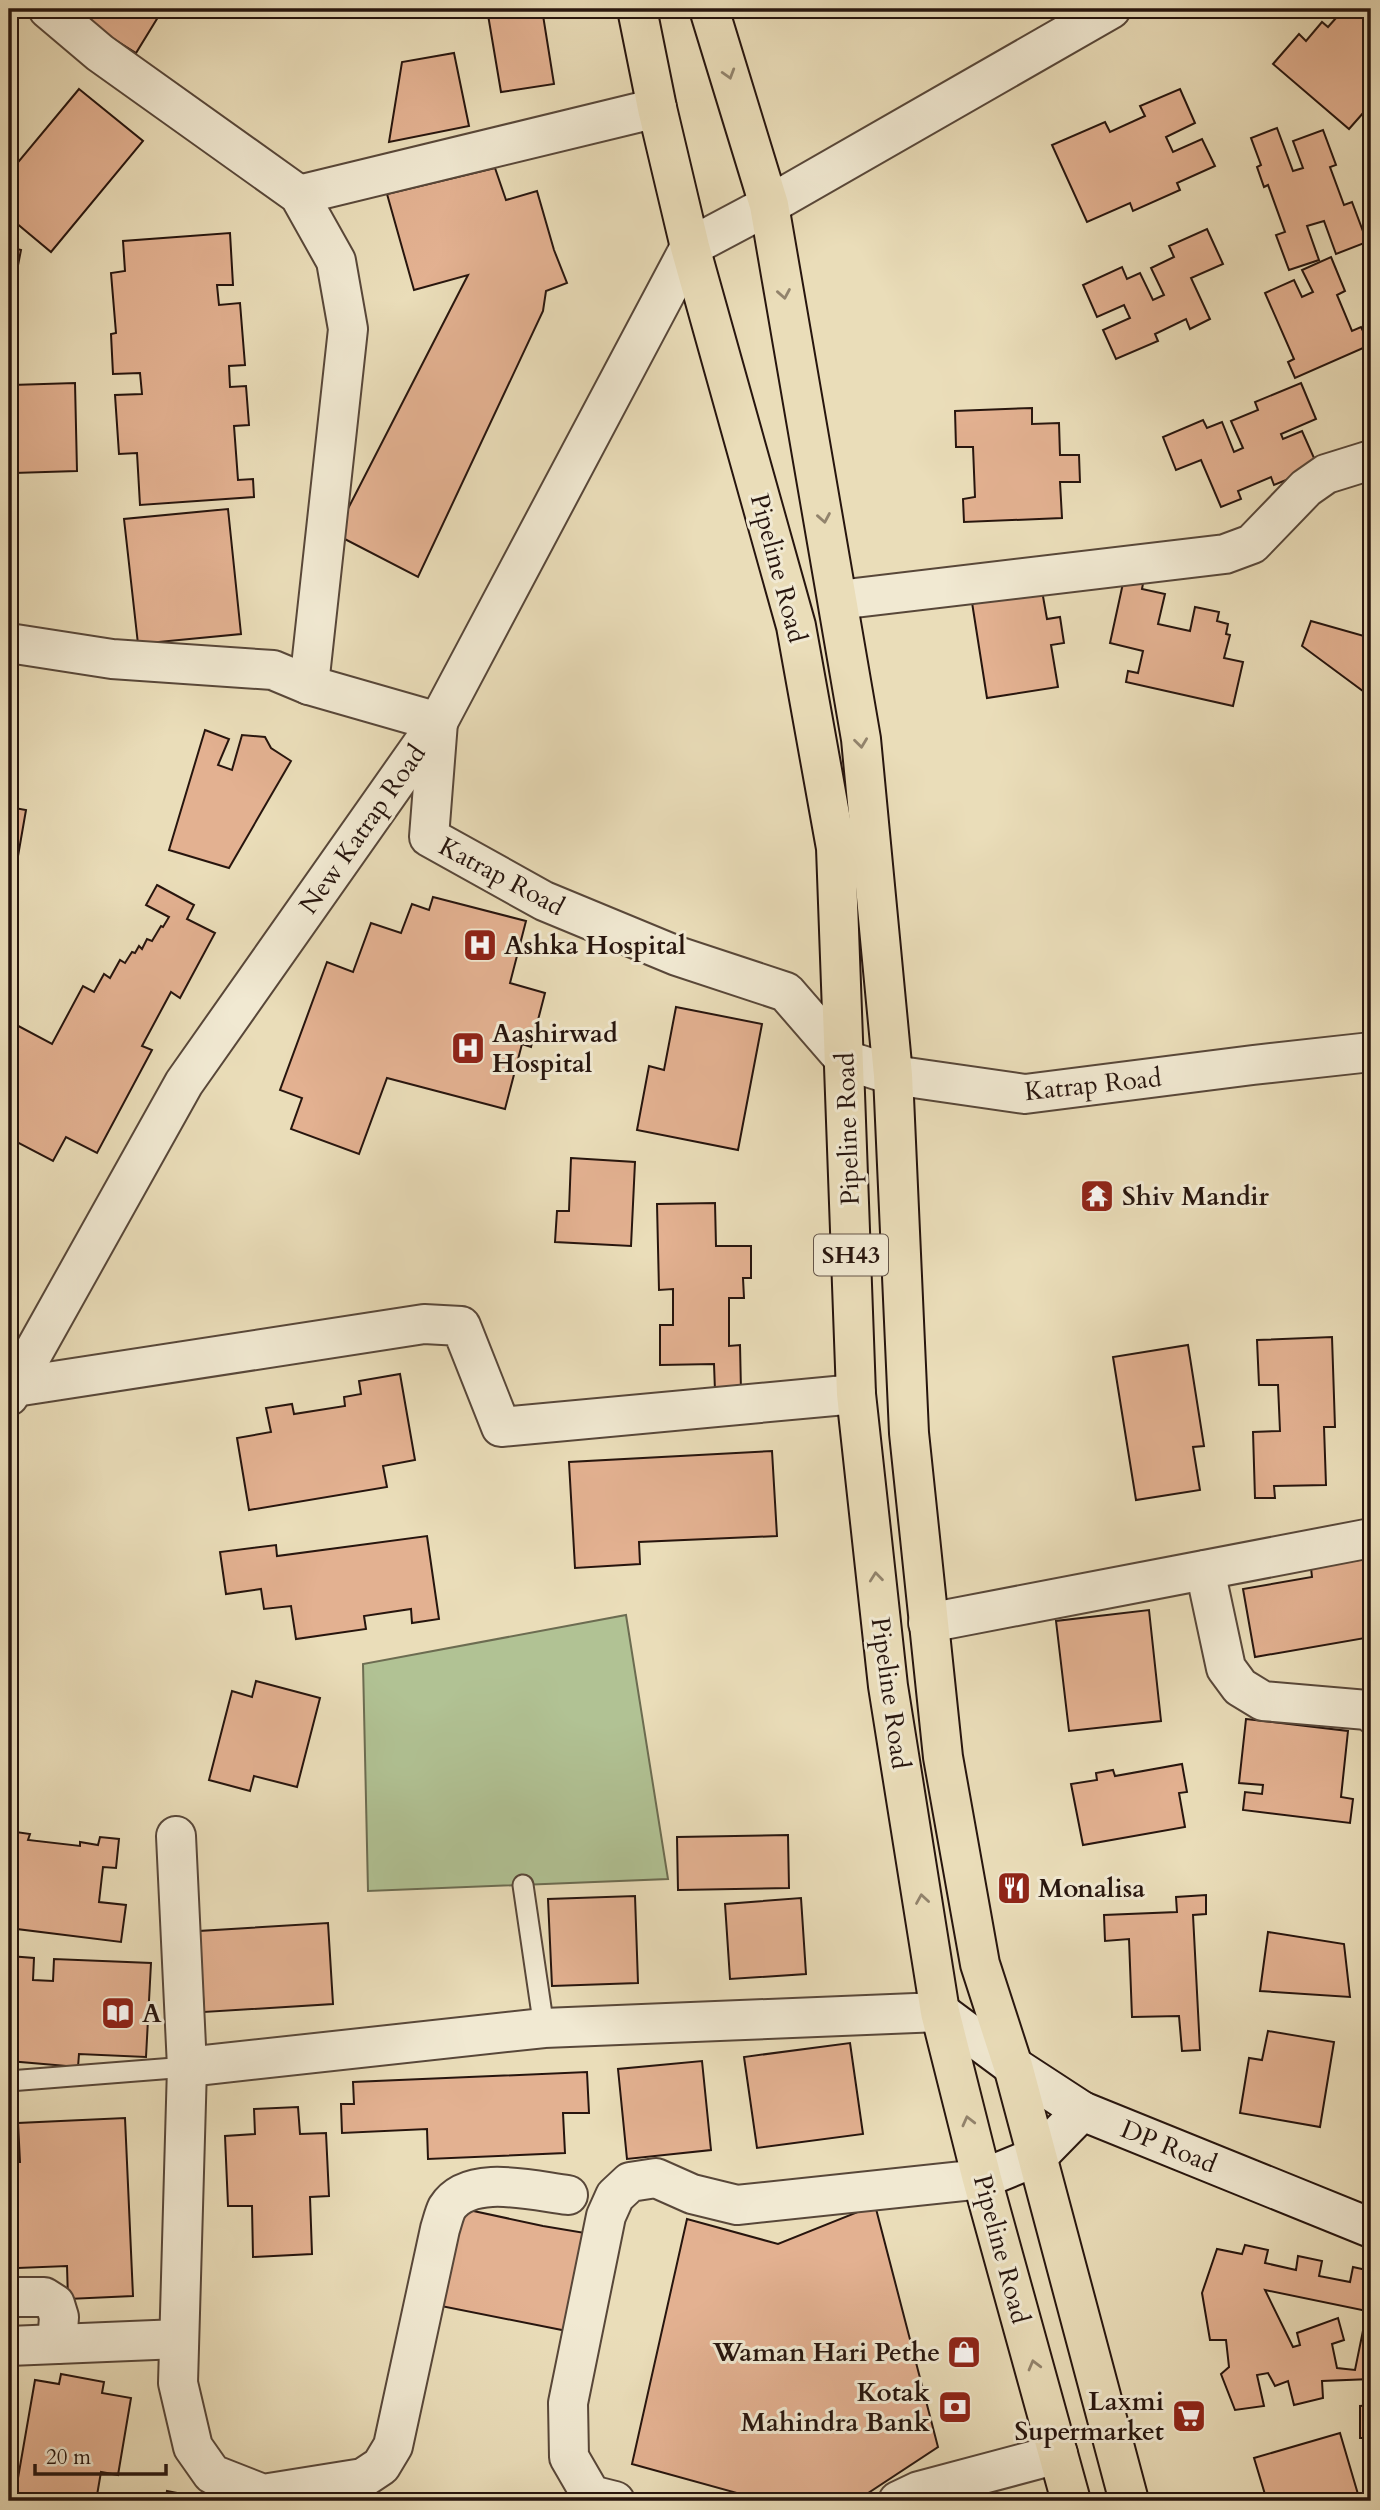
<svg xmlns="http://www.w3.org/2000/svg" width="1380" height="2510" viewBox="0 0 1380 2510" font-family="Cardo,serif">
	<rect width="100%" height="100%" fill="#eaddb9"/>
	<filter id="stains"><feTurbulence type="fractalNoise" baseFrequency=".00286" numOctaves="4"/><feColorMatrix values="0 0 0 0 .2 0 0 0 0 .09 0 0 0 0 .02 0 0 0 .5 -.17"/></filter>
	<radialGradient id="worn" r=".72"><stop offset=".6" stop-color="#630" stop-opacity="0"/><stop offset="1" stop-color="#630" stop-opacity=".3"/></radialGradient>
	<polygon fill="#b1c294" stroke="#6c6c51" stroke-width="2" points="626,1615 668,1879 368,1891 363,1664"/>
	<g fill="#e3b191" stroke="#27150e" stroke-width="2" fill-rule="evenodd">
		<polygon points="81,9 163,9 136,53 77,16"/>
		<polygon points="487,9 542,9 554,84 501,92"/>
		<polygon points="1344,9 1371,9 1371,83 1365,90 1371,96 1371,104 1349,129 1273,64 1299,34 1306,41 1322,22 1328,27"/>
		<polygon points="454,53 469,126 389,142 402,62"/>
		<polygon points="79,89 143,141 51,252 9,217 9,173"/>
		<polygon points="1180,89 1195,123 1166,137 1173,152 1202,139 1215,166 1177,183 1180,190 1133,211 1130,203 1087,222 1052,145 1105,122 1110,132 1145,116 1140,106"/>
		<polygon points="1277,128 1293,171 1303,168 1293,141 1323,130 1336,165 1330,167 1344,205 1352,202 1367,242 1336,254 1324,221 1307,226 1319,260 1289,270 1276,235 1285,232 1268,185 1264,187 1257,167 1261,165 1251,138"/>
		<polygon points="495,168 506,200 537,191 554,250 567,283 546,291 543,311 418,577 335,534 468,275 414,290 387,194"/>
		<polygon points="1207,229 1223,264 1191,278 1210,319 1190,329 1186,319 1155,334 1158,341 1116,359 1103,330 1130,318 1124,305 1097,317 1083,285 1122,267 1127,279 1140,273 1153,300 1164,295 1151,268 1174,257 1169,246"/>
		<polygon points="230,233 233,285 217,285 219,305 240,303 245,365 229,366 230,387 246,386 249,425 234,426 238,480 253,479 254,497 140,505 137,453 119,454 115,395 142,394 140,373 113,374 111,334 116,333 111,273 125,271 123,241"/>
		<polygon points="9,247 21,250 9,311"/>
		<polygon points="1331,257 1345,291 1337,295 1352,331 1361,327 1370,345 1295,378 1288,362 1294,359 1265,293 1294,280 1302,297 1313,292 1302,270"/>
		<polygon points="75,383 77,471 14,473 12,385"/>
		<polygon points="1301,383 1316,419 1281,434 1283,439 1302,431 1318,467 1274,485 1271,477 1238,491 1241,499 1221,507 1201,460 1176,470 1163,437 1203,420 1207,428 1222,422 1234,452 1243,448 1231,421 1258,410 1255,402"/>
		<polygon points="1032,408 1032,424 1059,423 1060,455 1079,455 1080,482 1060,482 1062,518 964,522 963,499 975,497 973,447 956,447 955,411"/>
		<polygon points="228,509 241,634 138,644 124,519"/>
		<polygon points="1125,574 1144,578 1142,589 1165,594 1158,624 1190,631 1195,607 1219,612 1217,621 1228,624 1226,634 1230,635 1224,658 1243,662 1233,706 1126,682 1128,671 1138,673 1143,651 1110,643"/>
		<polygon points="1041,585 1047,619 1060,617 1064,643 1051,645 1058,687 987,698 971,596"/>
		<polygon points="1311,621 1371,638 1371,697 1302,646"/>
		<polygon points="205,730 229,739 218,765 232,770 242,735 265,737 271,748 291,761 229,868 169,850"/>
		<polygon points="9,807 26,810 10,902 9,902"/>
		<polygon points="157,885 194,905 187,919 215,933 180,998 171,992 142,1046 152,1050 97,1153 66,1137 53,1161 9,1138 9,1021 52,1044 83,986 94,992 104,974 110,978 120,960 125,963 132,952 135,953 139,946 142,949 147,939 152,941 161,926 163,927 169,917 146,905"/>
		<polygon points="433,897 526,921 510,983 545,993 531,1047 522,1044 505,1109 387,1078 359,1154 291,1129 302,1098 280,1090 327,962 353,972 371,923 401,933 412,904 429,910"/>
		<polygon points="676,1007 762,1024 738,1150 637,1130 649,1066 664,1070"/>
		<polygon points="571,1158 635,1162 631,1246 555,1242 557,1211 569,1211"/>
		<polygon points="715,1203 716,1246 751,1246 751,1278 743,1278 744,1298 729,1298 729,1346 740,1345 741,1391 715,1391 714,1364 660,1365 660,1325 673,1325 673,1289 659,1290 657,1204"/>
		<polygon points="1332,1337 1335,1427 1324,1427 1326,1485 1274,1486 1275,1498 1255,1498 1253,1432 1280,1431 1278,1385 1259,1385 1257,1340"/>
		<polygon points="1188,1345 1204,1446 1193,1447 1200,1490 1136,1500 1113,1357"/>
		<polygon points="400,1374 415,1460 383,1466 387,1487 249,1510 237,1438 271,1432 266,1408 292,1404 294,1414 345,1406 344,1397 361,1394 359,1381"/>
		<polygon points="772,1451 777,1536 639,1542 640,1564 575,1568 569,1462"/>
		<polygon points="427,1536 439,1619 412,1623 411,1609 364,1616 366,1629 296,1639 291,1606 264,1609 261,1589 226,1594 220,1552 276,1545 277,1556"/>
		<polygon points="1365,1559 1371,1591 1371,1637 1255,1657 1243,1589 1312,1577 1311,1568"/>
		<polygon points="1149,1610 1161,1721 1069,1731 1056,1621"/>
		<polygon points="256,1681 320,1698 297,1787 254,1776 250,1791 209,1780 232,1691 252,1697"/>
		<polygon points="1246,1719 1348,1731 1341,1797 1353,1799 1350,1823 1243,1810 1245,1792 1262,1794 1263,1785 1239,1783"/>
		<polygon points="1182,1764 1187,1792 1179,1793 1185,1827 1083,1845 1071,1784 1097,1780 1096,1773 1113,1770 1115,1776"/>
		<polygon points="9,1831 30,1834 28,1840 80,1846 80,1842 98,1845 100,1837 119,1839 116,1868 103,1867 99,1902 126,1905 121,1942 9,1928"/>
		<polygon points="788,1835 789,1888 678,1890 677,1837"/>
		<polygon points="1206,1895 1206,1914 1193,1915 1200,2050 1182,2051 1179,2016 1132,2017 1129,1939 1105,1941 1104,1915 1177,1912 1176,1897"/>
		<polygon points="635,1896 638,1983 552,1986 548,1899"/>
		<polygon points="801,1898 806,1974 730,1979 725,1904"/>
		<polygon points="328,1923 333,2004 204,2012 199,1931"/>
		<polygon points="1268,1932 1344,1944 1350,1997 1260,1991"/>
		<polygon points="9,1956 34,1958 33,1980 53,1981 54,1959 151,1963 146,2057 79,2054 78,2067 9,2061"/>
		<polygon points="1268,2031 1334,2042 1320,2127 1240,2113 1249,2058 1262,2060"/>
		<polygon points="850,2043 863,2134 757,2148 744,2057"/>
		<polygon points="702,2061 711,2150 627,2159 618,2069"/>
		<polygon points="587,2072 589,2113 563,2113 565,2153 428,2159 427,2129 342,2133 341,2104 354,2104 353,2082"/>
		<polygon points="298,2107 300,2134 326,2133 329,2196 310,2197 312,2254 253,2257 252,2206 228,2206 225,2136 255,2134 254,2109"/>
		<polygon points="125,2118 133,2296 68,2299 67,2266 18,2268 16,2232 9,2232 9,2162 20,2162 18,2123"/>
		<polygon points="875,2205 938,2447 856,2501 766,2501 632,2464 687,2219 778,2244"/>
		<polygon points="455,2207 543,2226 597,2235 577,2333 436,2305"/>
		<path d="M1245 2245 1268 2250 1265 2263 1296 2270 1298 2256 1322 2261 1319 2276 1350 2282 1353 2267 1371 2271V2379L1322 2381 1323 2398 1294 2405 1288 2381 1275 2386 1268 2373 1257 2375 1264 2406 1235 2410 1221 2374 1229 2367 1226 2340H1210L1202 2293 1217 2249 1242 2254ZM1265 2290 1367 2311 1355 2370 1337 2368 1332 2344 1344 2340 1338 2318 1297 2333 1300 2345 1293 2347Z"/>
		<polygon points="61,2374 104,2382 102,2393 131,2398 118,2475 101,2472 96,2501 14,2501 35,2380 59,2384"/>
		<polygon points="1371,2405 1371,2438 1360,2438 1360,2406"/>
		<polygon points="1340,2433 1360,2501 1267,2501 1254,2458"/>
		<polygon points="167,2491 198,2497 198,2501 165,2501"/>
	</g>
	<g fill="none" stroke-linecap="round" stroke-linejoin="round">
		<g stroke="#584739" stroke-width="23">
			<g id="service">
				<polyline points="523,1885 544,2028"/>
				<polyline points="9,2081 187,2067"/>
			</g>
		</g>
		<g stroke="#584739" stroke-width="42">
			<g id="minor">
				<polyline points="48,9 100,53 299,195 336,261 348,329 309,685"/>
				<polyline points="299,195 657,108"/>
				<polyline points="690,247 769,205 1111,9"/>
				<polyline points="838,600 1225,554 1252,544 1306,488 1326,474 1371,460"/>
				<polyline points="9,643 112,659 273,670 309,685 438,722 429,837 544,901 677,956 786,992 845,1060"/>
				<polyline points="9,1382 15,1387 424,1324 461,1326 501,1427 856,1394"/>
				<polyline points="1205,1570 1226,1668 1240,1687 1263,1701 1367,1710 1371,1713"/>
				<polyline points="928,1623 1371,1538"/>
				<path d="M176 1836 187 2067 178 2383 193 2447 212 2474 263 2494 363 2478 381 2466 393 2446 440 2229C442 2223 444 2214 447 2208 469 2173 534 2191 568 2195"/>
				<polyline points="187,2067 544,2028 940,2012"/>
				<polyline points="9,2297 44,2297 55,2304 59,2317 57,2344"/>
				<polyline points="9,2346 179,2339"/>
				<polyline points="615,2501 591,2495 569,2457 568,2403 606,2216 615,2196 630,2182 656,2178 692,2194 737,2205 982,2179"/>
				<polyline points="898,2501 919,2491 1058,2454"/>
			</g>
		</g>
		<g stroke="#584739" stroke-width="42">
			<g id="tertiary">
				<polyline points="845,1060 893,1075 1025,1094 1253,1065 1371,1052"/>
				<polyline points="9,1396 184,1083 438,722 690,247"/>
			</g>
		</g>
		<g stroke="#27150e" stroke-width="42">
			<g id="secondary">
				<polyline points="940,2012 1013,2066 1082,2111"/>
				<polyline points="982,2179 1038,2156 1082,2111 1371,2228"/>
			</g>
		</g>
		<g stroke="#27150e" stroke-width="42">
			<g id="primary">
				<polyline points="637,9 657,108 690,247 796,626 836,848 856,1394 888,1686 940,2012 982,2179 1071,2501"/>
				<polyline points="709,9 769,205 861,739 893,1075 909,1433 943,1757 980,1964 1013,2066 1129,2501"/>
			</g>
		</g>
		<use href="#service" stroke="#f1e9d2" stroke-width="19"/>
		<use href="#minor" stroke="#f1e9d2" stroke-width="38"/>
		<use href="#tertiary" stroke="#f1e9d2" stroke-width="38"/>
		<use href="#secondary" stroke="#f1e9d2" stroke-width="38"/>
		<use href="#primary" stroke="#eaddb9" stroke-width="38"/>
	</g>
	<defs><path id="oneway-chevron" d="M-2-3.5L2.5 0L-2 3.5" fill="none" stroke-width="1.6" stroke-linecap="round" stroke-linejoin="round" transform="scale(1.75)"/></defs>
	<g stroke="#92836c">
		<use href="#oneway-chevron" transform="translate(729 74) rotate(73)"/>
		<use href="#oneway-chevron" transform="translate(784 294) rotate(80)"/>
		<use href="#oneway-chevron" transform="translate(824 518) rotate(80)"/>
		<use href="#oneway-chevron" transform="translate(861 743) rotate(83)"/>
		<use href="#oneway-chevron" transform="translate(876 1577) rotate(-96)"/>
		<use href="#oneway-chevron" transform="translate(922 1899) rotate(-99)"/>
		<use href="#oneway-chevron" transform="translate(968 2121) rotate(-104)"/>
		<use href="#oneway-chevron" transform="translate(1034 2365) rotate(-105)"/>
	</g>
	<defs>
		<g id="hospital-square" transform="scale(1.75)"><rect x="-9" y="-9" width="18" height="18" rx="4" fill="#8f2418" stroke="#f1e9d2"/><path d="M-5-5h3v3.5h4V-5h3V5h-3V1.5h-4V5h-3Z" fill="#fff"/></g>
		<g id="temple-square" transform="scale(1.75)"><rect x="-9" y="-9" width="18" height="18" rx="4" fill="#8f2418" stroke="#f1e9d2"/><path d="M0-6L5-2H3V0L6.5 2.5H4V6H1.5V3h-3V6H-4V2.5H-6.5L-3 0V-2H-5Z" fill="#fff"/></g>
		<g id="restaurant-square" transform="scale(1.75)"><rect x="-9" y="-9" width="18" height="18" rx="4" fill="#8f2418" stroke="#f1e9d2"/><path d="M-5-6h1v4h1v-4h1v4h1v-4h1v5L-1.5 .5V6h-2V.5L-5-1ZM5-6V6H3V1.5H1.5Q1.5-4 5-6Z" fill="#fff"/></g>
		<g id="library-square" transform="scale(1.75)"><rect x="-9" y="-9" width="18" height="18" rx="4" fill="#8f2418" stroke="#f1e9d2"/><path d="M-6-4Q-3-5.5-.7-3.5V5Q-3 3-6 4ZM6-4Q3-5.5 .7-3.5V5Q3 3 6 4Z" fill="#fff"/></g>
		<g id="shop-square" transform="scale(1.75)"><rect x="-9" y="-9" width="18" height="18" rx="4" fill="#8f2418" stroke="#f1e9d2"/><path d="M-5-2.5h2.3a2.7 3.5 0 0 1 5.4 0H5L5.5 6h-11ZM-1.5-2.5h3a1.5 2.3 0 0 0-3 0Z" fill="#fff"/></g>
		<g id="bank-square" transform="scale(1.75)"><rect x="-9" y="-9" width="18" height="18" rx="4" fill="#8f2418" stroke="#f1e9d2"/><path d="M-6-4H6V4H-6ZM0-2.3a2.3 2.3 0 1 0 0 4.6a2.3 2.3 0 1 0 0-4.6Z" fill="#fff"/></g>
		<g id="supermarket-square" transform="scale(1.75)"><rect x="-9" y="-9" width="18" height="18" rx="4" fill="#8f2418" stroke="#f1e9d2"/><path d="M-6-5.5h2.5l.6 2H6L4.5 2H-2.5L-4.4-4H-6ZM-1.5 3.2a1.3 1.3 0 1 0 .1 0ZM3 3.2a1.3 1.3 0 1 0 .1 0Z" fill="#fff"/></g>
	</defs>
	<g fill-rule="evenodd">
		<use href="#hospital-square" x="480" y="945"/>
		<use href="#hospital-square" x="468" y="1048"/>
		<use href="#temple-square" x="1097" y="1196"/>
		<use href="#restaurant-square" x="1014" y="1888"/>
		<use href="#library-square" x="118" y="2013"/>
		<use href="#shop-square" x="964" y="2352"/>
		<use href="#bank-square" x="955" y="2407"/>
		<use href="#supermarket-square" x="1189" y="2416"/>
	</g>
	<g text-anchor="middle" stroke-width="6" stroke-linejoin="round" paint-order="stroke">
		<rect fill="#f1e9d2" stroke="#645549" stroke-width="2" x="814" y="1234.5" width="74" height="41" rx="5"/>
		<g font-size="24" font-weight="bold" fill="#27150e">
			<text x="851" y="1263">SH43</text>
		</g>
		<g font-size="26" fill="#27150e" stroke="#f1e9d2">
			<text transform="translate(779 568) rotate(75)" y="9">Pipeline Road</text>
			<text transform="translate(362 829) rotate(-55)" y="9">New Katrap Road</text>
			<text transform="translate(502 876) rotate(28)" y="9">Katrap Road</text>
			<text transform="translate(1093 1084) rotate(-6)" y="9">Katrap Road</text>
			<text transform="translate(847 1129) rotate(-92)" y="9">Pipeline Road</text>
			<text transform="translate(891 1693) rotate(82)" y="9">Pipeline Road</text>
			<text transform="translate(1169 2146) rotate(22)" y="9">DP Road</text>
			<text transform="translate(1002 2249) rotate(75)" y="9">Pipeline Road</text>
		</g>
		<g font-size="26" font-weight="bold" fill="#27150e" stroke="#f1e9d2" text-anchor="start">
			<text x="504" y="954">Ashka Hospital</text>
			<text x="492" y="1042">Aashirwad<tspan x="492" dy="30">Hospital</tspan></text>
			<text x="1122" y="1205">Shiv Mandir</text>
			<text x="1038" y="1897">Monalisa</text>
			<text x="142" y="2022">A</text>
			<text x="940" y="2361" text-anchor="end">Waman Hari Pethe</text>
			<text x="930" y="2401" text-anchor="end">Kotak<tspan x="930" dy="30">Mahindra Bank</tspan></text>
			<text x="1164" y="2410" text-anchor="end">Laxmi<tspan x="1164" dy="30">Supermarket</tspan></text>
		</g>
	</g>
	<rect width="1380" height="2510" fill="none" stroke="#eaddb9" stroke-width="35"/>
	<rect x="10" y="10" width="1359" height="2489" fill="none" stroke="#27150e" stroke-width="3.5"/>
	<rect x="18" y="18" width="1345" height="2475" fill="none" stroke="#27150e" stroke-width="2"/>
	<path d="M35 2464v10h131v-10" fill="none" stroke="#27150e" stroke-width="3.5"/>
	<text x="46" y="2464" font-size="21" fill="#27150e" stroke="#f1e9d2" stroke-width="5" paint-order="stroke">20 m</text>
	<rect width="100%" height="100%" filter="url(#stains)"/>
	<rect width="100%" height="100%" fill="url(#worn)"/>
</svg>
